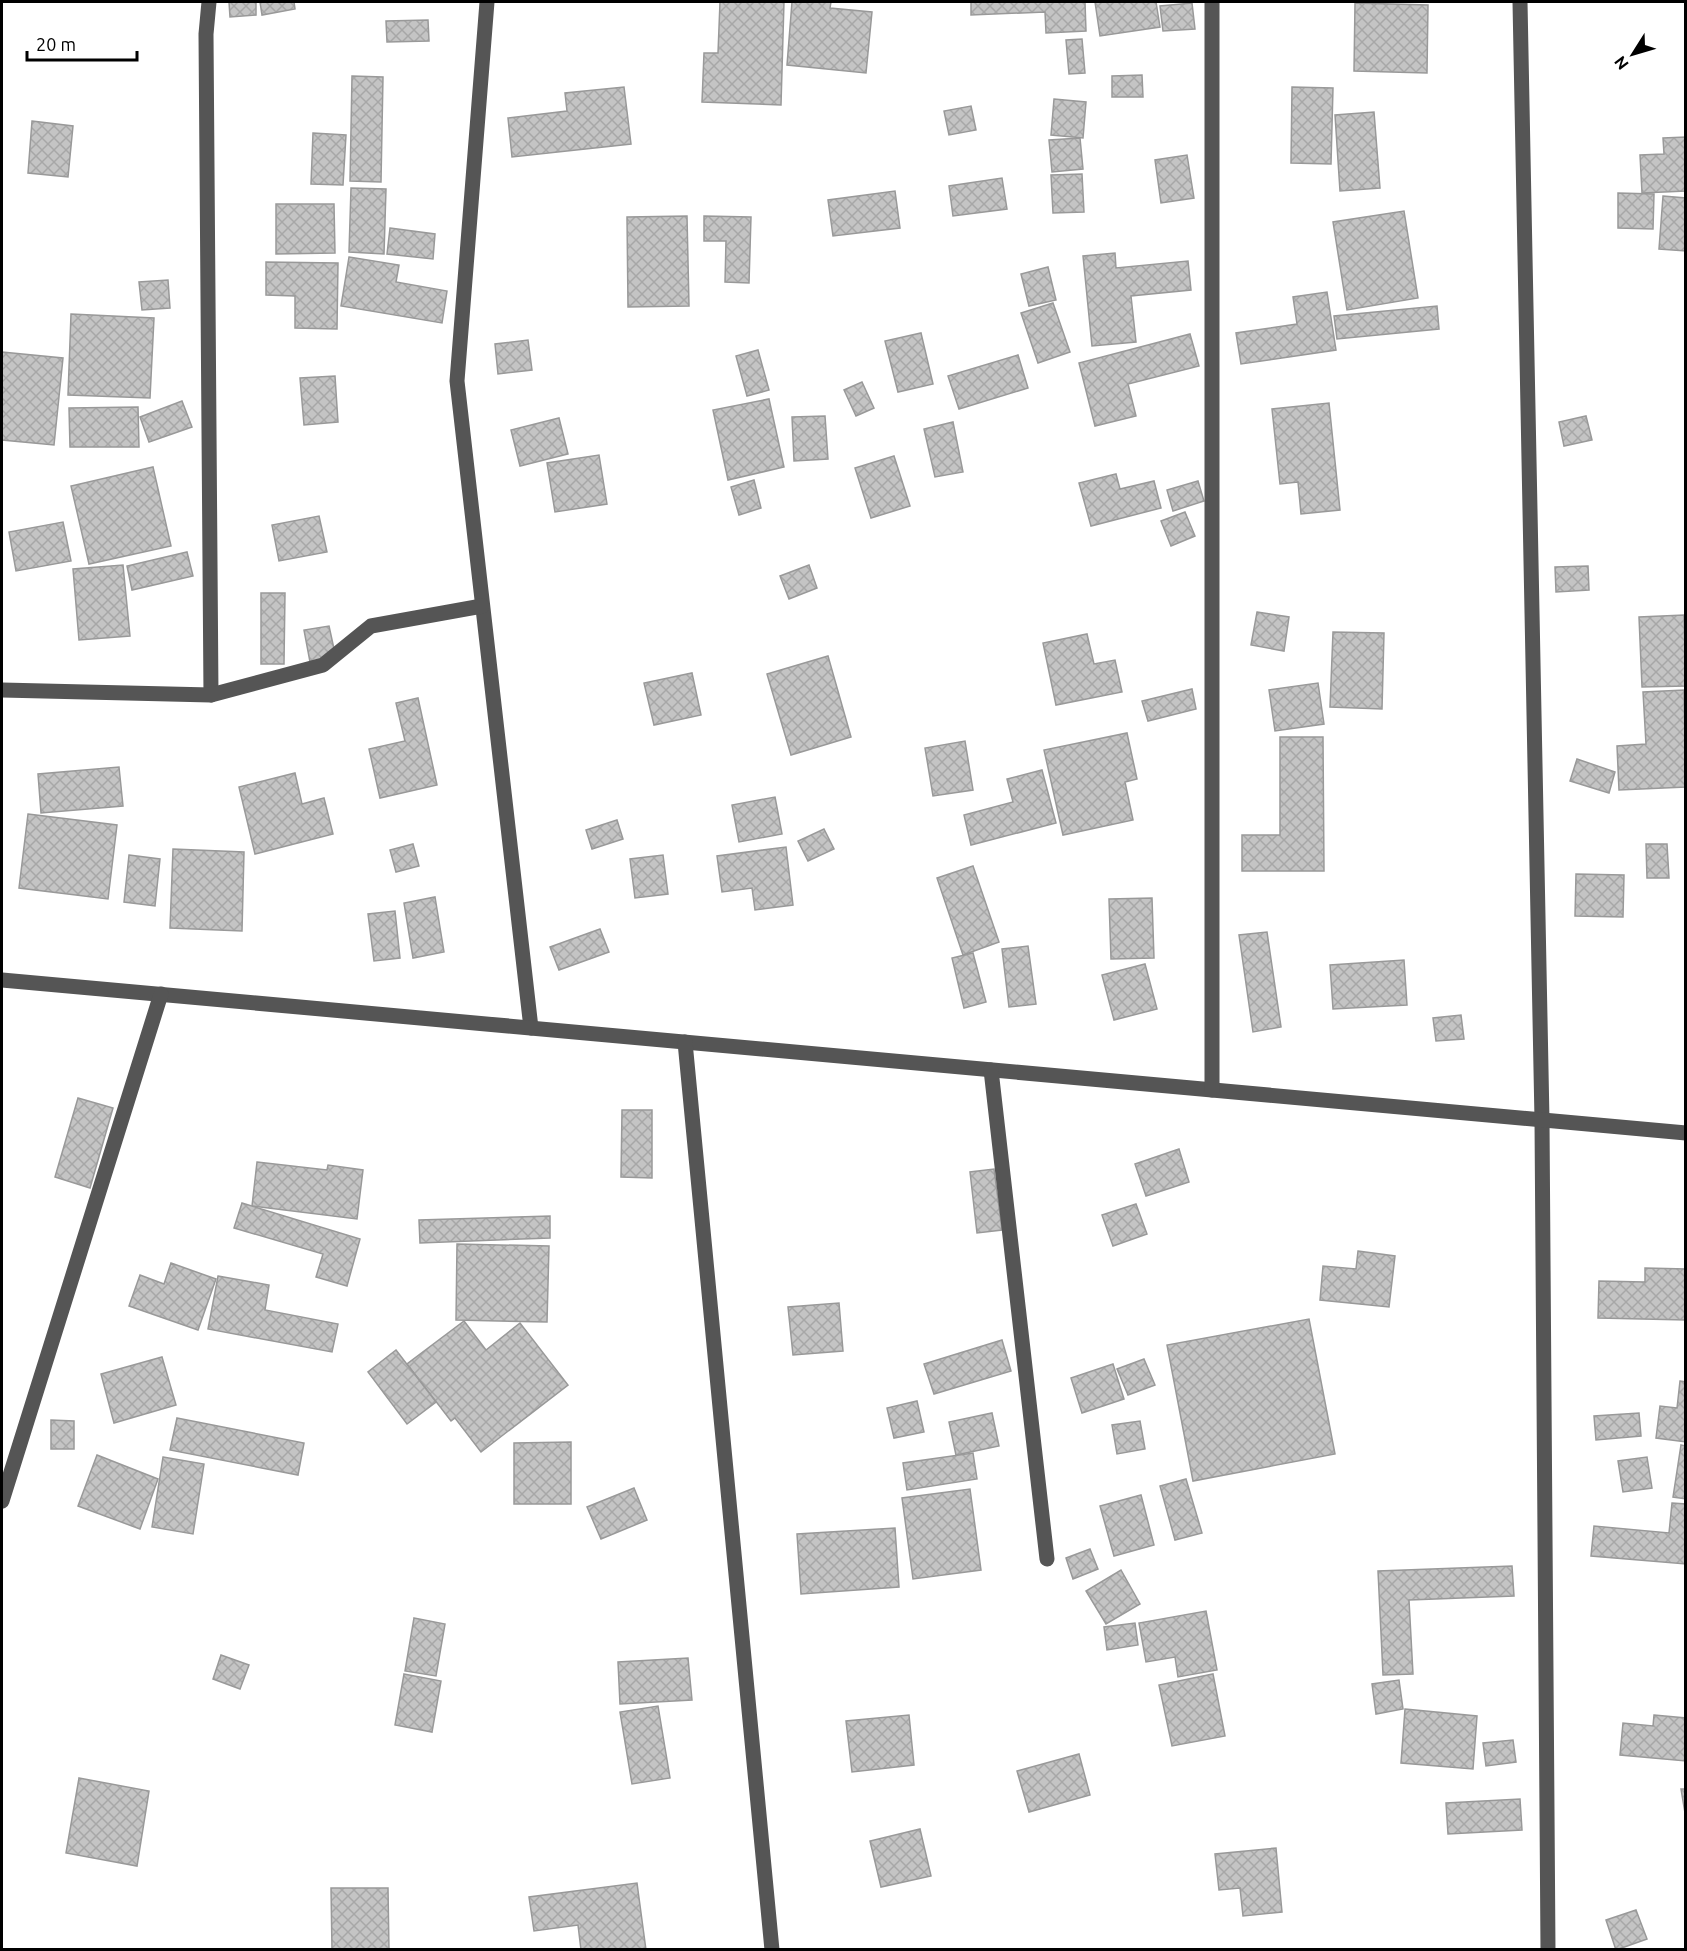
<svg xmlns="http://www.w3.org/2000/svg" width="1687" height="1951" viewBox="0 0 1687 1951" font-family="Ubuntu,sans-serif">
	<defs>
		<pattern id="building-cross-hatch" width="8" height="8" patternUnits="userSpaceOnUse" patternTransform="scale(1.5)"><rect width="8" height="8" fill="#c4c4c4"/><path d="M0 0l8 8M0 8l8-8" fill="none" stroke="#a7a7a7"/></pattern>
	</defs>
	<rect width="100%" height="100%" fill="#fff"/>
	<g fill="url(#building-cross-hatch)" stroke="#999" stroke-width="1.5">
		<polygon points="229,2 256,2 256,15 230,17"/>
		<polygon points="260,2 294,2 295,9 262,15"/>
		<polygon points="720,2 784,2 781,105 702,102 704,53 718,53"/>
		<polygon points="792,2 831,2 830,8 872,12 866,73 787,65"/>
		<polygon points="971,2 1085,2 1086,31 1046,33 1045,12 971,15"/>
		<polygon points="1095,2 1156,2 1160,27 1100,36"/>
		<polygon points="1192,3 1195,29 1163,31 1160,6"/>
		<polygon points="1355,3 1428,5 1427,73 1354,71"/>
		<polygon points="428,20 429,41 387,42 386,21"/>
		<polygon points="1082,39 1085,73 1069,74 1066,40"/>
		<polygon points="1142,75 1143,97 1112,97 1112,76"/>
		<polygon points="352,76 383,77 381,182 350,181"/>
		<polygon points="624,87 631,144 512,157 508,118 567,111 565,93"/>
		<polygon points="1292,87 1333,88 1331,164 1291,163"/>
		<polygon points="1054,99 1086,102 1083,138 1051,135"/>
		<polygon points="971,106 976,130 949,135 944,111"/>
		<polygon points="1374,112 1380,188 1340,191 1335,115"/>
		<polygon points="32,121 73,126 68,177 28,173"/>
		<polygon points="313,133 346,135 343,185 311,184"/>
		<polygon points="1686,137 1686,191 1642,193 1640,155 1664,154 1663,138"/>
		<polygon points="1080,138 1083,169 1052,172 1049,140"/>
		<polygon points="1187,155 1194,198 1161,203 1155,160"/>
		<polygon points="1082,174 1084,212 1053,213 1051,175"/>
		<polygon points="1002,178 1007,209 953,216 949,186"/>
		<polygon points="351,188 386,189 384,254 349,252"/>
		<polygon points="895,191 900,228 833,236 828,200"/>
		<polygon points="1618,193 1654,194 1653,229 1618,228"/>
		<polygon points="1663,196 1686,198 1686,251 1659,249"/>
		<polygon points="276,204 334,204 335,253 276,254"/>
		<polygon points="1404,211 1418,298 1347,310 1333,222"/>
		<polygon points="687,216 689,306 628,307 627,217"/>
		<polygon points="704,216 751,217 749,283 725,282 726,241 704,241"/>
		<polygon points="390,228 435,234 433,259 387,254"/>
		<polygon points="1115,253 1116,268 1188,261 1191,290 1131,296 1136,342 1092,346 1083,256"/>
		<polygon points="349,257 399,265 396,282 447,291 442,323 341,306"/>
		<polygon points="266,262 338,263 337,329 295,328 295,296 266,295"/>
		<polygon points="1048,267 1056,300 1029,306 1021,274"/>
		<polygon points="168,280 170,308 142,310 139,282"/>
		<polygon points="1327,292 1336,350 1241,364 1236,333 1297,324 1293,297"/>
		<polygon points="1053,303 1070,352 1038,363 1021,313"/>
		<polygon points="1437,306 1439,329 1337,339 1334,316"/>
		<polygon points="71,314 154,318 150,398 68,395"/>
		<polygon points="921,333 933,384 898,392 885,341"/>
		<polygon points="1190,334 1199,366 1128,384 1136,416 1095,426 1079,363"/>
		<polygon points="528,340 532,370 498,374 495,344"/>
		<polygon points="758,350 769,390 747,396 736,356"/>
		<polygon points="2,352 63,358 54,445 2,440"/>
		<polygon points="1018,355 1028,388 959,409 948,376"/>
		<polygon points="335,376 338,422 304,425 300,378"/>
		<polygon points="862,382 874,408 856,416 844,390"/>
		<polygon points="769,399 784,467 728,480 713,410"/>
		<polygon points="182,401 192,427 149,442 140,417"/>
		<polygon points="1329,403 1340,510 1301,514 1298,482 1280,484 1272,409"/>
		<polygon points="138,407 139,447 70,447 69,408"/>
		<polygon points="825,416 828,459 794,461 792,417"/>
		<polygon points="1586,416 1592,440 1564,446 1559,422"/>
		<polygon points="559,418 568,454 520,466 511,430"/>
		<polygon points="953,422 963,472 935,477 924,429"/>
		<polygon points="599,455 607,504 555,512 547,463"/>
		<polygon points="894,456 910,506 871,518 855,468"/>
		<polygon points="153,467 171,546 89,564 71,486"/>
		<polygon points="1116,474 1120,489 1154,481 1161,508 1091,526 1079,483"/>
		<polygon points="754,480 761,508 739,515 731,487"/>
		<polygon points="1198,481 1204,501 1173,511 1167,490"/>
		<polygon points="1185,512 1195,536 1171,546 1161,521"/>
		<polygon points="319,516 327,552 279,561 272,525"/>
		<polygon points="63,522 71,561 16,571 9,532"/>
		<polygon points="187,552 193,576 132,590 127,566"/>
		<polygon points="123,565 130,636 79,640 73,569"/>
		<polygon points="809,565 817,588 789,599 780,576"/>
		<polygon points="1588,566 1589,590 1556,592 1555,567"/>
		<polygon points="261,593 285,593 284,664 261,664"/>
		<polygon points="1257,612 1289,617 1284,651 1251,645"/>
		<polygon points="1684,615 1686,686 1642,687 1639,617"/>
		<polygon points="329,626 336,658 310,662 304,630"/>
		<polygon points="1333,632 1384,633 1382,709 1330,707"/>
		<polygon points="1087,634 1094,664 1115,660 1122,692 1056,705 1043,643"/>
		<polygon points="828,656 851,737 791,755 767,674"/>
		<polygon points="692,673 701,715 654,725 644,683"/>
		<polygon points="1318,683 1324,724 1275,731 1269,690"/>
		<polygon points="1192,689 1196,709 1148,721 1142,701"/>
		<polygon points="1684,690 1686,787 1619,790 1617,746 1646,744 1643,692"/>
		<polygon points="418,698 437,785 380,798 369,749 405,741 396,703"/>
		<polygon points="1127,733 1137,779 1125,782 1133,820 1063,835 1044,750"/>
		<polygon points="1280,737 1323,737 1324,871 1242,871 1242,835 1280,835"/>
		<polygon points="965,741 973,790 933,796 925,748"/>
		<polygon points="1577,759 1615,772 1609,793 1570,781"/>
		<polygon points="119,767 123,806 41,813 38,774"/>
		<polygon points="1042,770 1056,823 971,845 964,815 1013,802 1007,779"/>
		<polygon points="295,773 302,804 324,798 333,834 255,854 239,787"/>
		<polygon points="775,797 782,834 739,842 732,805"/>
		<polygon points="28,814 117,825 108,899 19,888"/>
		<polygon points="617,820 623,839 592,849 586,830"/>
		<polygon points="824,829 834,849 808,861 798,841"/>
		<polygon points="413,844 419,866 396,872 390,850"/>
		<polygon points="1646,844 1667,844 1669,878 1647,878"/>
		<polygon points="786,847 793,905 755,910 752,888 722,892 717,856"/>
		<polygon points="173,849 244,852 242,931 170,928"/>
		<polygon points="129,855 160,859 155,906 124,902"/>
		<polygon points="663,855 668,894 635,898 630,859"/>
		<polygon points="973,866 999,942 963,955 937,878"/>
		<polygon points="1576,874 1624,875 1623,917 1575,916"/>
		<polygon points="435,897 444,952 413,958 404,903"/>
		<polygon points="1152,898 1154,958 1111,959 1109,899"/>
		<polygon points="395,911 400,958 374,961 368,914"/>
		<polygon points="600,929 609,952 559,970 550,947"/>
		<polygon points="1267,932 1281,1027 1253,1032 1239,935"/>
		<polygon points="1028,946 1036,1004 1009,1007 1002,949"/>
		<polygon points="973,953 986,1002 964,1008 952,958"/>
		<polygon points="1404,960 1407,1005 1333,1009 1330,965"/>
		<polygon points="1145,964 1157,1009 1114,1020 1102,975"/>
		<polygon points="1461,1015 1464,1039 1436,1041 1433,1018"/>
		<polygon points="78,1098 113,1108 90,1188 55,1177"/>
		<polygon points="622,1110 652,1110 652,1178 621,1177"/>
		<polygon points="1179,1149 1189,1182 1146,1196 1135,1164"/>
		<polygon points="257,1162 327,1170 328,1165 363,1170 357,1219 252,1206"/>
		<polygon points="994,1169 1002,1230 977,1233 970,1172"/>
		<polygon points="242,1203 360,1239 347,1286 316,1277 323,1254 234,1228"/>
		<polygon points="1136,1204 1147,1234 1113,1246 1102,1215"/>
		<polygon points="550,1216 550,1238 420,1243 419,1220"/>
		<polygon points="457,1244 549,1246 547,1322 456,1320"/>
		<polygon points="1358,1251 1395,1256 1389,1307 1320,1300 1323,1266 1356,1269"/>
		<polygon points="171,1263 216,1279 198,1330 129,1306 140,1275 164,1284"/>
		<polygon points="1645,1268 1686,1269 1686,1320 1598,1318 1599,1281 1645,1282"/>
		<polygon points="218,1276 269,1285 265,1310 338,1324 332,1352 208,1329"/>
		<polygon points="839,1303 843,1351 793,1355 788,1307"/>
		<polygon points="1309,1319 1335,1454 1193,1481 1167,1345"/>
		<polygon points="464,1321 486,1350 520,1323 568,1385 481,1452 455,1418 451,1421 407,1364"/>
		<polygon points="1002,1340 1011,1371 934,1394 924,1364"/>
		<polygon points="396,1350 436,1402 407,1424 368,1372"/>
		<polygon points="162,1357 176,1405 114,1423 101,1374"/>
		<polygon points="1144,1359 1155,1385 1128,1395 1117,1369"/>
		<polygon points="1113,1364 1124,1399 1082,1413 1071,1378"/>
		<polygon points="1680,1381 1686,1382 1686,1442 1656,1438 1660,1406 1677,1408"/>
		<polygon points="917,1401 924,1432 894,1438 887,1408"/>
		<polygon points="992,1413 999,1446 956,1455 949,1422"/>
		<polygon points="1639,1413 1641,1436 1596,1440 1594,1416"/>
		<polygon points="177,1418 304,1443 298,1475 170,1450"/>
		<polygon points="51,1420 74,1421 74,1449 51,1449"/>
		<polygon points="1140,1421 1145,1449 1117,1454 1112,1425"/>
		<polygon points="571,1442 571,1504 514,1504 514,1443"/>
		<polygon points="1681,1445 1686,1446 1686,1499 1673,1497"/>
		<polygon points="973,1453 977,1479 907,1490 903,1463"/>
		<polygon points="97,1455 158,1479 140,1529 78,1506"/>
		<polygon points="163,1457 204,1464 193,1534 152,1527"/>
		<polygon points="1647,1457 1652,1488 1623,1492 1618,1461"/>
		<polygon points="1186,1479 1202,1533 1175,1540 1160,1486"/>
		<polygon points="634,1488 647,1520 601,1539 587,1507"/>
		<polygon points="970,1489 981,1570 913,1579 902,1498"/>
		<polygon points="1141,1495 1154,1545 1114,1556 1100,1506"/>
		<polygon points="1672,1503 1686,1504 1686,1564 1591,1556 1594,1526 1669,1533"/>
		<polygon points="895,1528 899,1587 801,1594 797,1534"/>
		<polygon points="1090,1549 1098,1569 1073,1579 1066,1558"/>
		<polygon points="1512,1566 1514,1596 1409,1600 1413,1674 1383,1675 1378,1571"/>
		<polygon points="1121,1570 1140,1604 1106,1624 1086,1591"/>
		<polygon points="1206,1611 1217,1670 1178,1677 1175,1657 1146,1662 1139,1623"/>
		<polygon points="414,1618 445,1624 436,1676 405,1671"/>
		<polygon points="1135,1623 1138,1645 1107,1650 1104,1627"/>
		<polygon points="221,1655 249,1665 240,1689 213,1679"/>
		<polygon points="688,1658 692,1700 620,1704 618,1662"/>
		<polygon points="404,1674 441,1681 432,1732 395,1725"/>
		<polygon points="1213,1674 1225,1736 1172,1746 1159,1685"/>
		<polygon points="1399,1680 1403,1709 1376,1714 1372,1684"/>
		<polygon points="658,1706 670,1778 632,1784 620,1712"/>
		<polygon points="1405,1709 1477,1716 1473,1769 1401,1763"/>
		<polygon points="909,1715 914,1765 852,1772 846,1721"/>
		<polygon points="1654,1715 1686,1718 1686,1761 1620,1755 1623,1723 1653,1726"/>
		<polygon points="1513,1740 1516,1762 1486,1766 1483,1743"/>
		<polygon points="1079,1754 1090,1795 1029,1812 1017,1771"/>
		<polygon points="79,1778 149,1791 137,1866 66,1853"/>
		<polygon points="1681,1789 1686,1789 1686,1819"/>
		<polygon points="1520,1799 1522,1830 1448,1834 1446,1803"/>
		<polygon points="920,1829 931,1876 881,1887 870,1841"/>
		<polygon points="1276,1848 1282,1912 1243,1916 1240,1888 1219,1890 1215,1854"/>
		<polygon points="637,1883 646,1950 581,1950 578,1925 534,1931 529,1897"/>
		<polygon points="331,1888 388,1888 389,1950 332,1950"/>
		<polygon points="1636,1910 1647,1939 1616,1950 1606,1920"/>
	</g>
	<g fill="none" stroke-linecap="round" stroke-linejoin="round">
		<g stroke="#555" stroke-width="15">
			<polyline points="209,2 206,34 211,695"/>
			<polyline points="487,2 457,381 531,1028"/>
			<polyline points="1520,2 1542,1120 1548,1950"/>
			<polyline points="2,690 211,695 323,665 371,626 482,606"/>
			<polyline points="2,980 1686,1133"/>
			<polyline points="685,1042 772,1950"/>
			<polyline points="991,1070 1047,1559"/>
			<polyline points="1212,1090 1212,2"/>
			<polyline points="2,1501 161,994"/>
		</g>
	</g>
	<rect width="1687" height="1951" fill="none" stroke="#000000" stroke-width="6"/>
	<g transform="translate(1633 54) rotate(233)" stroke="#ffffff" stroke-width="4.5" paint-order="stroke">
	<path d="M0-4.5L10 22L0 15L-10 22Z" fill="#000000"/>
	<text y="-9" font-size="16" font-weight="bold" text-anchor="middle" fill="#000000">N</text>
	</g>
	<path d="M27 51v9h110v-9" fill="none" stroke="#000000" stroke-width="3"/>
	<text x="36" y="51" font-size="18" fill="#000000" stroke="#ffffff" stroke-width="4.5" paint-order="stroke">20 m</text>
</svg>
